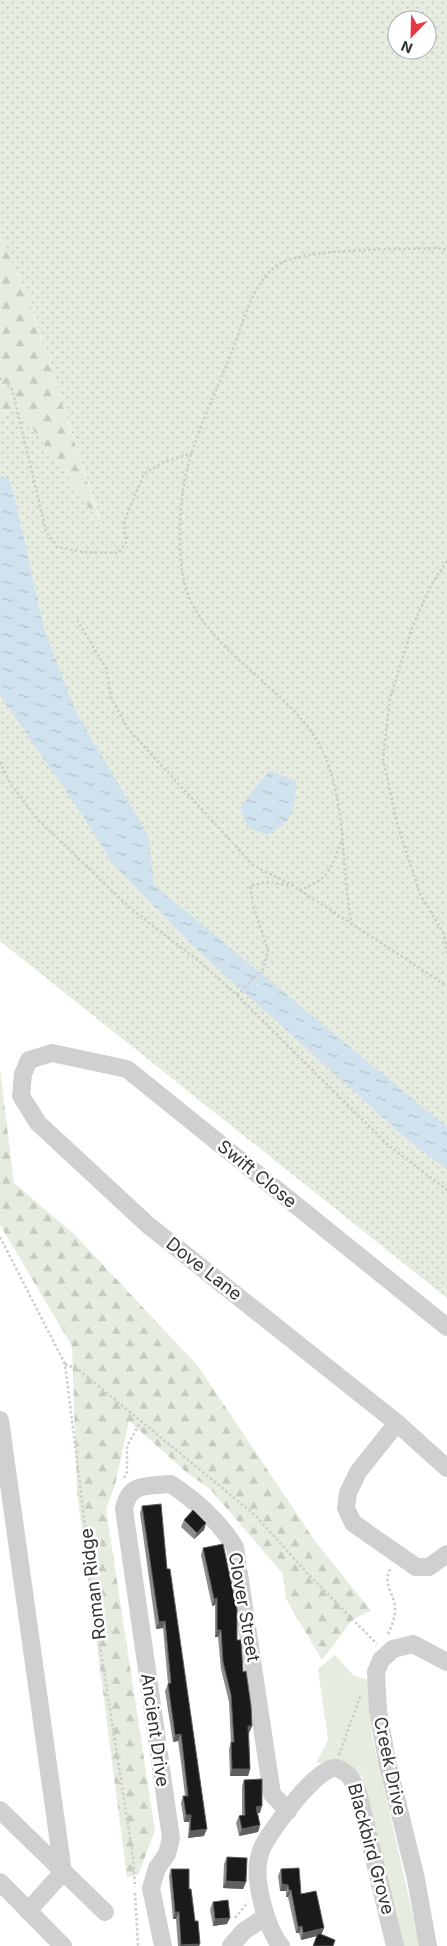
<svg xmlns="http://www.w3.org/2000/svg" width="447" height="1946" viewBox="0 0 447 1946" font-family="Inter,sans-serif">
	<defs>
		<pattern id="forest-firs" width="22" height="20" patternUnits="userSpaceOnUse" patternTransform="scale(1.25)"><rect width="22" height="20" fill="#e6ecdf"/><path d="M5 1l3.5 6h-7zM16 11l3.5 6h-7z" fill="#c6cbc0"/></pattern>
		<pattern id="park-dots" width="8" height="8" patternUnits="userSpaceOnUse" patternTransform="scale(1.25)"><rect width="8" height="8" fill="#e6ecdf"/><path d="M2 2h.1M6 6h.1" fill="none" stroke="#c6cbc0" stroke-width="1.8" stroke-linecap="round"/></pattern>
		<pattern id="water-ripples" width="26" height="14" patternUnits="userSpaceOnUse" patternTransform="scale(1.25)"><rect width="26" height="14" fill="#cfe2ee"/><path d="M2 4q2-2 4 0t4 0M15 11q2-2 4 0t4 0" fill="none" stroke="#b2c2cd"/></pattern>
	</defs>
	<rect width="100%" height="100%" fill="#fff"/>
	<polygon fill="#e6ecdf" points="335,1655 353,1675 369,1680 372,1736 420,1946 401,1946 362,1776 349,1764 316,1763 328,1740 318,1669"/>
	<g fill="url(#forest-firs)">
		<polygon points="0,233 28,297 102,527 17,407 0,419"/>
		<polygon points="0,1070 14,1183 74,1234 198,1366 315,1541 371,1611 353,1619 322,1660 286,1599 283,1574 210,1489 186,1472 129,1421 115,1485 106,1509 155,1831 138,1875 127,1877 77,1492 72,1346 0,1225"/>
	</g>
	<path fill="url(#park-dots)" fill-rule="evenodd" d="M0 0H447V1298L0 941V419L17 407 102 525 28 297 0 233ZM397 20H427V50H397Z"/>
	<g fill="url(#water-ripples)">
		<polygon points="0,476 9,479 15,499 44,629 75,710 148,835 154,885 447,1127 447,1169 410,1142 191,944 112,863 83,816 0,695"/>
		<path d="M269 771 296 781C295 809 294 822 267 835L247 827 240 807Z"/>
	</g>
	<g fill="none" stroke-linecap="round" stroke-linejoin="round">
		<g stroke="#cdcdcd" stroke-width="2.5" stroke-dasharray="2.5 2.5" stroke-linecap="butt">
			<polyline points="0,378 12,389 46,531 57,547 82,552 118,553 126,543 124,521 144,474 162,463 192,453"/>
			<polyline points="447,561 431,585 412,628 390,698 383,759 397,823 420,894 444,934 447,953"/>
			<polyline points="77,620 106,668 111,697 128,729 254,866 292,885 447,986"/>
			<polyline points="0,762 10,783 38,820 76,856 131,909 195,958 237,995 388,1145 447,1190"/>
			<path d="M299 890C329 880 332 868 342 839"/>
			<path d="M352 925C338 857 351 779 304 722 271 682 204 641 187 592 178 567 179 524 182 498 186 451 216 393 233 349 241 328 248 301 261 282 265 277 270 270 276 266 303 247 399 250 436 248L447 250"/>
			<polyline points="237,995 263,969 268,950 254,908 250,886 266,882 288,885"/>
			<polyline points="0,1237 65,1364 100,1646 133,1857 135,1887"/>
			<polyline points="65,1364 79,1370 255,1515 307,1573 377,1644"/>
			<polyline points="124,1478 127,1472 127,1446 141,1421"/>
			<path d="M388 1634C392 1625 396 1616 395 1606 393 1592 382 1582 391 1568"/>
			<polyline points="339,1755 361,1694"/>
			<polyline points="135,1893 138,1946"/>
			<polyline points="235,1918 248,1902"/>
		</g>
		<g stroke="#d0d0d0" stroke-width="18">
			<polyline points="447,1327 127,1069 52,1053 29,1060 23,1074 21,1096 38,1123 148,1225 397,1423 447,1468"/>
			<polyline points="0,1420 63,1872 28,1911"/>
			<polyline points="397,1423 358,1472 348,1493 346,1508 353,1523 416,1567 429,1567 447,1554"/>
			<polyline points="0,1810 105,1912"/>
			<polyline points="0,1882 63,1946"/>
			<path d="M163 1946 151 1888 157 1868 167 1854 171 1838 124 1509C129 1482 148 1486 171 1484 197 1502 218 1520 235 1547L272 1794 288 1811"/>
			<polyline points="231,1946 244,1931 265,1917"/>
			<path d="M281 1946C267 1930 255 1884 258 1863 259 1858 260 1852 262 1848 270 1831 318 1765 336 1768 349 1771 353 1781 358 1792L395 1946"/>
			<polyline points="428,1946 416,1879 387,1761 378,1711 376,1672 381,1660 393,1649 413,1644 447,1662"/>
		</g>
	</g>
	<g fill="#8c8c8c">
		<polygon points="142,1506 167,1569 204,1836 188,1838 189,1822 184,1822 181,1803 183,1796 185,1796 182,1770 178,1741 173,1742 165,1691 168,1684 163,1628 156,1629 140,1513"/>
		<polygon points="184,1520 206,1523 204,1530 194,1539 181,1527"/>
		<polygon points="203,1548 237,1640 243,1672 252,1726 249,1733 250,1769 248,1776 230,1776 229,1749 231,1743 229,1702 221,1669 218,1637 215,1637 215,1605 212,1606 201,1555"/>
		<polygon points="244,1780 260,1813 258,1813 260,1825 258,1832 239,1836 236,1823 239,1816 242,1815 242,1786"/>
		<polygon points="227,1857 246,1882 243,1889 223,1888 224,1864"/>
		<polygon points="171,1869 189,1889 199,1946 178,1946 176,1919 173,1919 169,1876"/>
		<polygon points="281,1869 301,1894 324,1928 321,1935 301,1940 299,1933 296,1933 288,1897 286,1897 286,1891 280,1891 278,1876"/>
		<polygon points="213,1902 227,1924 213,1926 210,1909"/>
	</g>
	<g fill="#5f5f5f">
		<polygon points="206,1523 204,1530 194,1539 197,1533"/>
		<polygon points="217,1598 215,1605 212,1606 214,1599"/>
		<polygon points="165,1621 163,1628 156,1629 159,1622"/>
		<polygon points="217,1630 221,1630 218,1637 215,1637"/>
		<polygon points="248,1726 252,1726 249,1733 246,1733"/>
		<polygon points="181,1734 178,1741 173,1742 175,1735"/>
		<polygon points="232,1769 250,1769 248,1776 230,1776"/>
		<polygon points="262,1806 260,1813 254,1813 256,1807"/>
		<polygon points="186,1815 191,1815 189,1822 184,1822"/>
		<polygon points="260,1825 258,1832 239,1836 242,1829"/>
		<polygon points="207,1829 204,1836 188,1838 190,1831"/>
		<polygon points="226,1881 246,1882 243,1889 223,1888"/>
		<polygon points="282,1884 288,1885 286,1891 280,1891"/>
		<polygon points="289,1890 291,1890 288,1897 286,1897"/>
		<polygon points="175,1912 179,1912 176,1919 173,1919"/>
		<polygon points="230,1918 227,1924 213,1926 215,1919"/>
		<polygon points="302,1926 299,1933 296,1933 298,1927"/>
		<polygon points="324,1928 321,1935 301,1940 303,1933"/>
		<polygon points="200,1944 199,1946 180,1946 181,1945"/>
	</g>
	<g fill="#1a1a1a" stroke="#5f5f5f">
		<polygon points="161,1504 167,1569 170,1569 207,1829 190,1831 191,1815 186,1815 183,1796 188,1796 181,1734 175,1735 168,1684 171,1683 165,1621 159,1622 142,1506"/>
		<polygon points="193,1510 206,1523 197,1533 184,1520"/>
		<polygon points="223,1544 237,1609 237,1640 241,1640 243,1672 246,1671 251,1706 252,1726 248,1726 250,1769 232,1769 231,1742 234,1742 231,1695 223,1662 221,1630 217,1630 217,1598 214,1599 203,1548"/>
		<polygon points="262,1779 262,1806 256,1807 260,1825 242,1829 239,1816 245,1815 244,1780"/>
		<polygon points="227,1857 247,1858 246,1882 226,1881"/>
		<polygon points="299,1868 301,1894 316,1891 324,1928 303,1933 302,1926 298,1927 291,1890 289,1890 288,1885 282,1884 281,1869"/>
		<polygon points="171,1869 189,1869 189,1889 191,1889 195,1921 198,1921 200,1944 181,1945 179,1912 175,1912"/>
		<polygon points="228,1900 230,1918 215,1919 213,1902"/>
		<polygon points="318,1933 335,1940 333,1946 313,1946"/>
	</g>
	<g text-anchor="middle" stroke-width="5" stroke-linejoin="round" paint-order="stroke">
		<g font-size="18" fill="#333" stroke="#fff">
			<text transform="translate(257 1174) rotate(39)" y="6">Swift Close</text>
			<text transform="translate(204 1269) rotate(38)" y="6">Dove Lane</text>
			<text transform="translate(93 1584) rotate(-97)" y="6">Roman Ridge</text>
			<text transform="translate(244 1607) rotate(80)" y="6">Clover Street</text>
			<text transform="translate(155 1730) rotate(82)" y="6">Ancient Drive</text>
			<text transform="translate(390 1766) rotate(78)" y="6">Creek Drive</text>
			<text transform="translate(371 1849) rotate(75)" y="6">Blackbird Grove</text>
		</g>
	</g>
	<g transform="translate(412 35) rotate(203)"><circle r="24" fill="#ffffff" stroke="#adadad"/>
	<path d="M0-4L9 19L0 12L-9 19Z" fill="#e63946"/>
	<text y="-8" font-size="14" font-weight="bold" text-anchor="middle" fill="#333333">N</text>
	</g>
</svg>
